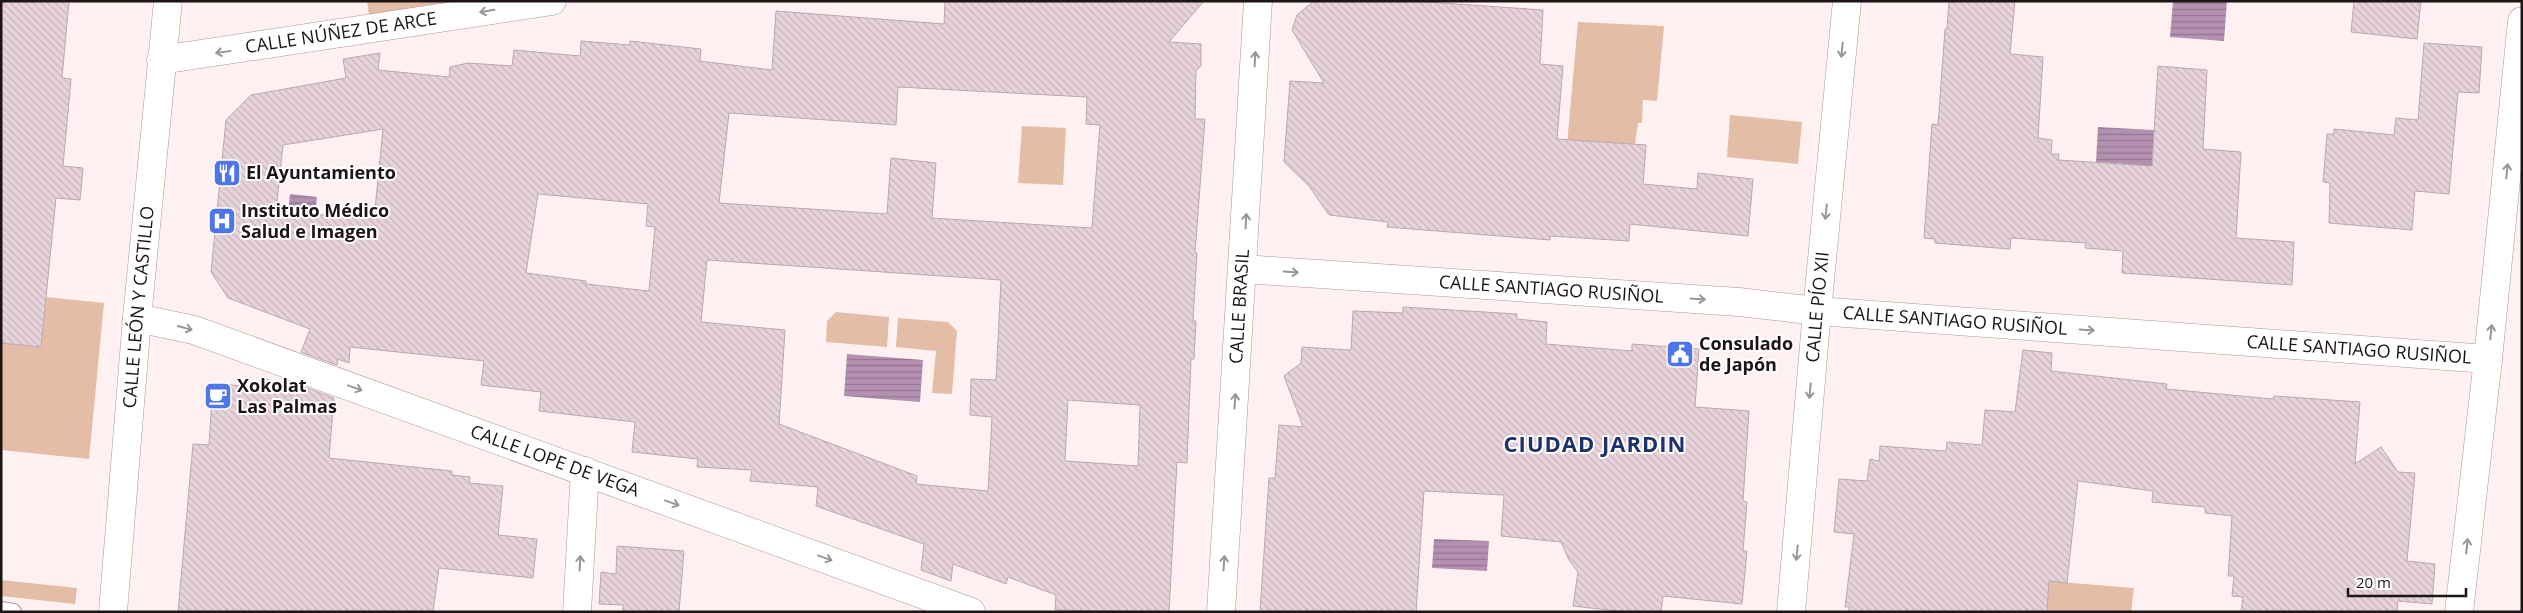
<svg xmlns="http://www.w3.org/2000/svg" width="2523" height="613" viewBox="0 0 2523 613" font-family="'Open Sans',sans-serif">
	<defs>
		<pattern id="water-rules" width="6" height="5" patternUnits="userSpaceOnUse" patternTransform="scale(1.25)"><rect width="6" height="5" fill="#b591b1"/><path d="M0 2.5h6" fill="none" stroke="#92758f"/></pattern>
		<pattern id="building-back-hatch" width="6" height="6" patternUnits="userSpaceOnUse" patternTransform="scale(1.25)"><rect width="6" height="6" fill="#e8d3dc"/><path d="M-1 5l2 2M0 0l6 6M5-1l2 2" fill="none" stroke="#c6b4bc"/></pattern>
	</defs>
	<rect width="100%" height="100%" fill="#fff1f2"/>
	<g fill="#e3bda5">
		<polygon points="367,1 454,1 369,15"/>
		<polygon points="1578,22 1664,26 1657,101 1643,100 1642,123 1638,123 1635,144 1588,141 1567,144"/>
		<polygon points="1730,115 1802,122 1798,164 1727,157"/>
		<polygon points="1022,126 1066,128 1063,185 1018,183"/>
		<polygon points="46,297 104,303 89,459 1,450 1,343 41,347"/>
		<polygon points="836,312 889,317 887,347 826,342 827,321"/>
		<polygon points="898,318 948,322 957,331 952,394 932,393 936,351 896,347"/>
		<polygon points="1999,577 2134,588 2131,612 1995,612"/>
		<polygon points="1,580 77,588 75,604 1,596"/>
	</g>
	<g fill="url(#water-rules)">
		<polygon points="2173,1 2227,1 2224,41 2170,37"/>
		<polygon points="2098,127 2154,130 2152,166 2096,162"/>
		<polygon points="290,194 317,197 312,247 285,243"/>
		<polygon points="847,354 923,360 920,402 844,396"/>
		<polygon points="1434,539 1489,541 1487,571 1432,568"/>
	</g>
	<g fill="url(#building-back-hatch)" stroke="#bba7af" fill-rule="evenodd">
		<polygon points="1,1 69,1 62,78 71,79 63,166 83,168 80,200 56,198 41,347 1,343"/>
		<path d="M945 1H1204L1169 42 1201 44V66L1196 71 1195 119H1205L1195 253H1197L1193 321H1196L1194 359H1191L1187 463 1177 462 1169 612 1055 610 1056 595 1008 577 1006 584 953 564 951 581 921 570 924 544 816 506 818 487 750 481 752 470 697 467 698 459 632 452 635 422 539 411 541 392 481 385 484 361 350 347 349 363 338 359 337 365 301 352 310 329 228 298 211 272 226 120 251 95 346 78 343 59 380 53 378 70 449 77 450 67 468 63 512 66 514 50 580 56 581 41 630 45V41L701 49 700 61 772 70 776 11 944 24ZM898 87 1087 97 1086 124 1100 125 1092 228 932 218 936 163 891 158 887 214 719 203 729 113 896 125ZM383 129 374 219 276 211 283 145ZM538 194 648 204 646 226 655 227 649 291 586 284V281L526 273ZM707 260 1001 280 996 380 971 379 970 415 992 417 988 491 916 484 917 476 779 424 785 330 701 322ZM1068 400 1140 405 1138 466 1065 461Z"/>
		<polygon points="1314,1 1414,1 1543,10 1540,64 1563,66 1557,139 1646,145 1643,184 1697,189 1698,173 1753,179 1748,236 1630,224 1629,241 1550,236 1550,240 1387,227 1388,222 1329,215 1309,186 1284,162 1290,81 1324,83 1292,30 1297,15"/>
		<polygon points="1949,1 2015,1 2010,54 2043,57 2038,138 2052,140 2051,154 2059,154 2058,160 2152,166 2158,66 2207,70 2203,149 2241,152 2236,238 2294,242 2292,285 2122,273 2123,251 2085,248 2086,243 2011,238 2010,249 1935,243 1935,239 1924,238 1932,124 1938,125 1945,29 1947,29"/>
		<polygon points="2354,1 2421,1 2417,39 2351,32"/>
		<polygon points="2424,43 2482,47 2479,93 2458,92 2449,194 2415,191 2412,230 2329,223 2330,183 2323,182 2327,134 2334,134 2334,129 2394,135 2396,118 2418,120"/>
		<polygon points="1403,307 1517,314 1517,319 1547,322 1546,344 1632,351 1632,344 1699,349 1695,407 1749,411 1743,501 1747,502 1743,551 1747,551 1742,604 1663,596 1661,612 1626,612 1573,606 1578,572 1569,560 1561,542 1501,536 1504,495 1424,491 1416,612 1260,612 1269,478 1275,478 1279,425 1303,427 1284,376 1301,363 1302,347 1351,350 1353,311 1403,313"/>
		<polygon points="2023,350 2052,353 2051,371 2167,384 2166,389 2273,399 2274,396 2360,402 2355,464 2381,447 2398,472 2415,473 2407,561 2435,564 2432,604 2398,601 2397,612 2241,612 2243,597 2232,596 2234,576 2228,576 2232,516 2205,513 2205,507 2152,502 2153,491 2078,481 2067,583 2049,581 2047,612 1849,612 1849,607 1845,607 1854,534 1834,532 1839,479 1867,481 1870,459 1879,461 1880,446 1946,451 1947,442 1982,445 1985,410 2015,412"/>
		<polygon points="263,378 287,386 289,381 334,398 329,458 452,471 452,475 470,477 469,483 503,486 498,535 537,539 533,578 439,568 433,612 178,612 193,444 209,445 213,384 262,387"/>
		<polygon points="617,546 684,551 679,612 623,612 623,605 599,604 601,572 616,574"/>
	</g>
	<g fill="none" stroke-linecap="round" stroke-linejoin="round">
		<g stroke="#ab9697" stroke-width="18">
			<polyline id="lane" points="1,610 13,612"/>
		</g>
		<g stroke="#ab9697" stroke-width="29">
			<g id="street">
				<path id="s1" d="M161 60 552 1"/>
				<path id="s2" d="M1243 269 1739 302 1817 311 2488 359"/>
				<path id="s3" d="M137 318 194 330 971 612"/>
				<polyline points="577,612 585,471"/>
				<path id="s4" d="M1221 612 1258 1"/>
				<polyline points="2459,612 2488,359 2522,21"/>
			</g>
		</g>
		<g stroke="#ab9697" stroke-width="29">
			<g id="secondary">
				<path id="s5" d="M113 612 137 318 168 1"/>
				<path id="s6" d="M1791 612 1817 311 1847 1"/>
			</g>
		</g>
		<use href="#lane" stroke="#fff" stroke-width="16"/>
		<use href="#street" stroke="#fff" stroke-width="28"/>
		<use href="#secondary" stroke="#fff" stroke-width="28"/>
	</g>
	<defs><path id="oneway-shaft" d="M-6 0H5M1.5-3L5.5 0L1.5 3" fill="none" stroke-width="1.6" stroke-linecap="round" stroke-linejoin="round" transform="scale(1.25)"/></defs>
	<g stroke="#999596">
		<use href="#oneway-shaft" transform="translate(487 11) rotate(171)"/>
		<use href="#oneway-shaft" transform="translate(1842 50) rotate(96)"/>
		<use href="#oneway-shaft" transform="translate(223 52) rotate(172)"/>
		<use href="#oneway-shaft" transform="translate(1255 59) rotate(-87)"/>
		<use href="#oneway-shaft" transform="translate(2507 171) rotate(-84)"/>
		<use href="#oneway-shaft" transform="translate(1826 212) rotate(96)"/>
		<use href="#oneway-shaft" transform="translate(1246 221) rotate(-87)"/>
		<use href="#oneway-shaft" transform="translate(1291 272) rotate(4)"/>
		<use href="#oneway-shaft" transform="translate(1698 299) rotate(4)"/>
		<use href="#oneway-shaft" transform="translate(185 328) rotate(15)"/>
		<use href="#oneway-shaft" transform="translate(2087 330) rotate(4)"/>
		<use href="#oneway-shaft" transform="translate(2491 332) rotate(-84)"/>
		<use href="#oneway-shaft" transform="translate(355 388) rotate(20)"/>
		<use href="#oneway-shaft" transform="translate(1810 391) rotate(95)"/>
		<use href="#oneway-shaft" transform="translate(1235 401) rotate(-86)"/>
		<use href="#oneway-shaft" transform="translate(672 503) rotate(20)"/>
		<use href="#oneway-shaft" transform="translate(2467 546) rotate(-83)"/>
		<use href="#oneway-shaft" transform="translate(1797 553) rotate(95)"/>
		<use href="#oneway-shaft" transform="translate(825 558) rotate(20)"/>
		<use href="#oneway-shaft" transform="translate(580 563) rotate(-87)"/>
		<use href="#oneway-shaft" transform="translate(1224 563) rotate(-86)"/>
	</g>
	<defs>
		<g id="restaurant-square" transform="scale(1.4375)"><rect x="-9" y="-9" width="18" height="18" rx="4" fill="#4d76e9" stroke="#fff"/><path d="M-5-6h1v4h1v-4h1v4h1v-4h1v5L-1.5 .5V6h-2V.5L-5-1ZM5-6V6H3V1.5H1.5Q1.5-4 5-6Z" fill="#fff"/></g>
		<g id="hospital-square" transform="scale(1.4375)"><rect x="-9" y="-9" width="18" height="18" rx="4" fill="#4d76e9" stroke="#fff"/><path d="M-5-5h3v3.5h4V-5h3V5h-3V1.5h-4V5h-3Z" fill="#fff"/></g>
		<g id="civic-square" transform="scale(1.4375)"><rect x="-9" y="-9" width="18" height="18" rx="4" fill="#4d76e9" stroke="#fff"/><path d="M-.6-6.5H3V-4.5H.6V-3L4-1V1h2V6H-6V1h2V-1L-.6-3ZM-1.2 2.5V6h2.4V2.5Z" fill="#fff"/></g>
		<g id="cafe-square" transform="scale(1.4375)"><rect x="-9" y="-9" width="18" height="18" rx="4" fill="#4d76e9" stroke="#fff"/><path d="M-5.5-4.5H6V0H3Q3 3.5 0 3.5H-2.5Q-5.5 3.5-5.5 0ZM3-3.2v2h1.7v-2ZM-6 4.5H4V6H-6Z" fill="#fff"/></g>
	</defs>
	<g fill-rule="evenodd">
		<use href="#restaurant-square" x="227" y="173"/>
		<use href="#hospital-square" x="222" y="221"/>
		<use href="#civic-square" x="1680" y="354"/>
		<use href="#cafe-square" x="218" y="396"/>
	</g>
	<g text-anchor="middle" stroke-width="4" stroke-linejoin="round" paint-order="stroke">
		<g font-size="18" fill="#1c1415" stroke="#fff">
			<text dy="6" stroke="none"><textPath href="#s1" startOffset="182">CALLE NÚÑEZ DE ARCE</textPath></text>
			<text dy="6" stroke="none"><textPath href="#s2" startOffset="309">CALLE SANTIAGO RUSIÑOL</textPath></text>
			<text dy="6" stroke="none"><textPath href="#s5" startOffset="306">CALLE LEÓN Y CASTILLO</textPath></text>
			<text dy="6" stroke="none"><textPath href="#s6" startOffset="306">CALLE PÍO XII</textPath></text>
			<text dy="6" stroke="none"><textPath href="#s4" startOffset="306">CALLE BRASIL</textPath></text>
			<text dy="6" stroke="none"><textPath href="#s2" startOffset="714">CALLE SANTIAGO RUSIÑOL</textPath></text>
			<text dy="6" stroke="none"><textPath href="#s2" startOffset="1119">CALLE SANTIAGO RUSIÑOL</textPath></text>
			<text dy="6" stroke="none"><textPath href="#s3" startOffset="442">CALLE LOPE DE VEGA</textPath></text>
		</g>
		<g font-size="18" font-weight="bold" fill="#1c1415" stroke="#fff" text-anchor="start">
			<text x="246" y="179">El Ayuntamiento</text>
			<text x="241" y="217">Instituto Médico<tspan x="241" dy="21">Salud e Imagen</tspan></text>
			<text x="1699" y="350">Consulado<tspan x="1699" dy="21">de Japón</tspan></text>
			<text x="237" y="392">Xokolat<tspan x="237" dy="21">Las Palmas</tspan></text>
		</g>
		<g font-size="22" font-weight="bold" letter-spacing="1" fill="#1e3169" stroke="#fff">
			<text x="1595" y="452">CIUDAD JARDIN</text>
		</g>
	</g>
	<rect width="2523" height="613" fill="none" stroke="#1c1415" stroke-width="5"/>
	<path d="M2348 588v8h118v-8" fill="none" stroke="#1c1415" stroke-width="2.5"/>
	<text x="2356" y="588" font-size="15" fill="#1c1415" stroke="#ffffff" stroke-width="4" paint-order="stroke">20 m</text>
</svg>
